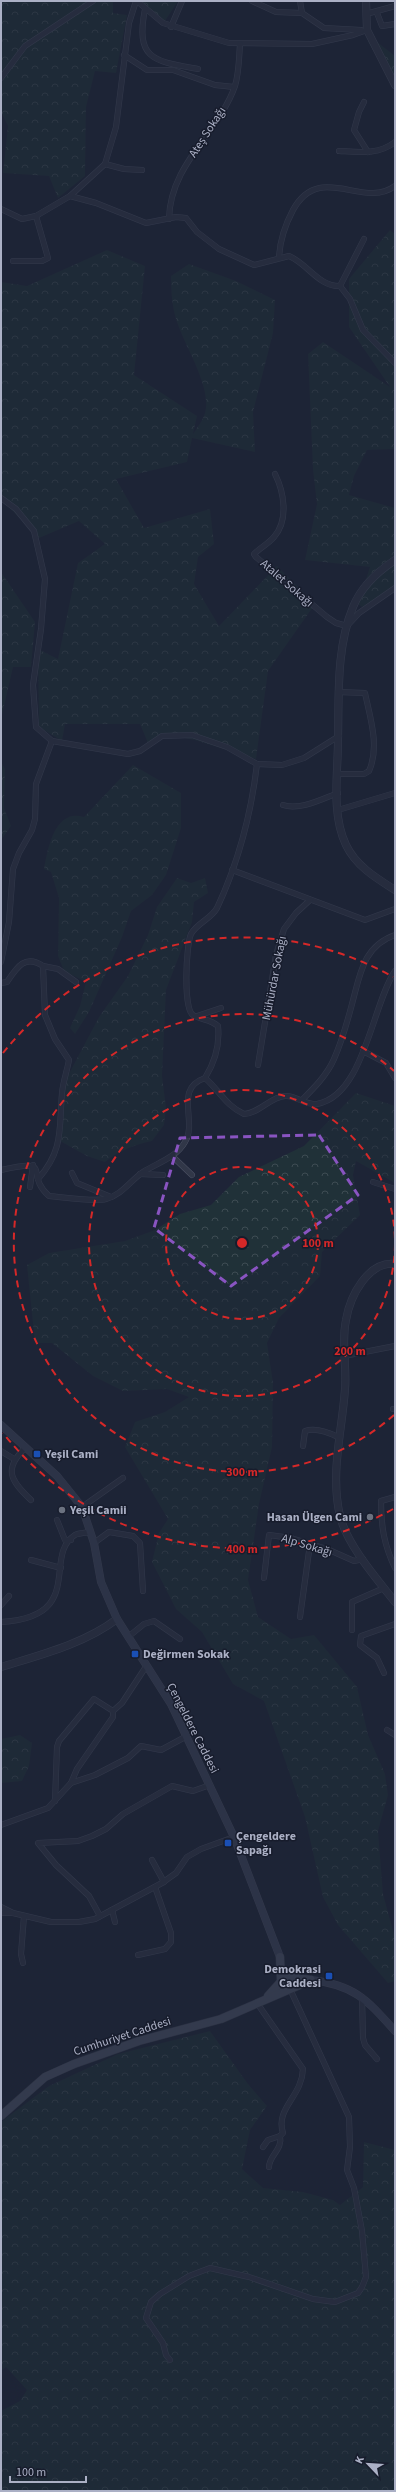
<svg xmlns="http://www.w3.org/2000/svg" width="396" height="2492" viewBox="0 0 396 2492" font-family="'Source Sans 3',sans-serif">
	<defs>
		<pattern id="forest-crowns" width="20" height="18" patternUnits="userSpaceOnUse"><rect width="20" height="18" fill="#203138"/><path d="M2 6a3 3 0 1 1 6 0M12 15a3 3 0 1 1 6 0" fill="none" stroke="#3e4c53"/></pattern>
	</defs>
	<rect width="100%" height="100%" fill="#1e2437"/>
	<g fill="url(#forest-crowns)">
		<polygon points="1,1 113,1 113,13 127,15 116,73 95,71 86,107 85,176 58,198 49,176 3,173 8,126 1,112"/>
		<polygon points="140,1 178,1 163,24"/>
		<polygon points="372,38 395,56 395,84 368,42"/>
		<polygon points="390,230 395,234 395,449 367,450 354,476 349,495 395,508 395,588 362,607 358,604 370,567 305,560 317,504 313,470 308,354 323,342 390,387 349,327 349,279"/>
		<path d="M107 250 145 266 134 375 197 416 193 434C197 428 203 420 205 413 212 387 185 347 177 322 172 307 171 292 171 276L189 264 236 281 275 300 273 333 253 412 255 452 192 438 187 462 116 479 144 528 210 509 214 544 198 557 194 584 219 626 277 566 315 604 268 671 256 759 195 740 164 734 148 743 140 724H65L62 741 39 727 38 649 58 659 78 563 105 544 79 521 39 538 1 499V282L27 286Z"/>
		<polygon points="1,572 35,622 31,667 13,667 1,719"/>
		<polygon points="1,762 5,769 4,808 11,826 1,840"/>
		<path d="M133 765 181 793V828L166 875 152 895 131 911 122 937 89 1012 75 1034 70 1028 80 1006 86 982 64 971 58 956 59 898 51 872 44 869C47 853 52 823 69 817 73 815 80 816 84 817Z"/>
		<path d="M177 878 191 883 205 878 208 893 194 902 192 922 166 990 162 1076 166 1108 164 1125 152 1141C134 1145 120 1150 105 1162L87 1156 60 1141 63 1085 99 1017 128 976 148 935 157 907Z"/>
		<polygon points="356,1093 395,1106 395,1183 356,1161 353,1175 360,1215 322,1252 320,1276 279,1318 267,1343 273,1383 272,1447 259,1504 248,1580 258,1617 291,1639 314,1635 357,1687 368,1735 385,1774 388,1795 378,1831 383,1894 395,1938 395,1981 388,1983 338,1925 323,1897 305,1817 264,1701 233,1684 202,1632 176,1609 152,1562 159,1533 168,1519 125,1447 135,1422 165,1412 189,1397 167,1389 123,1391 93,1376 52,1343 35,1343 27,1265 49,1253 125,1241 155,1230 180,1214 211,1205 239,1177 304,1146"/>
		<polygon points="20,1735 32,1743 29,1766 22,1781 1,1783 1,1739"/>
		<polygon points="210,2031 248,2084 267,2106 250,2130 242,2169 263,2188 303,2192 333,2200 340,2205 363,2187 364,2142 395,2150 395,2491 1,2491 1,2411 20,2401 27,2390 6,2367 1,2371 1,2122 49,2086 118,2054"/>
	</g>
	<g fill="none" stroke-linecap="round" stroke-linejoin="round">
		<g stroke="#4c5163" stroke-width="6">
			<g id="minor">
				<polyline points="137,1 163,23 229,43 312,44 353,35 367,30"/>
				<polyline points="252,1 276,12 302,13 324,28 361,30"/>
				<polyline points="300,1 302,13"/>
				<path d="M145 9C135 60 154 61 198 69"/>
				<polyline points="377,13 382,26 395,24"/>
				<polyline points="366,14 395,6"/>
				<polyline points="171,27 182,1"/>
				<polyline points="124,55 147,70 173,70 215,85 234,87"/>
				<polyline points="1,78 25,46 93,1"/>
				<polyline points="364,102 359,112 354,130 368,152"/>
				<path d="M339 151C358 152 379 155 395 142"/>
				<polyline points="105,164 124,169 142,170"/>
				<path d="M70 196 96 203 146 223 176 217 186 218 197 232 219 249 254 265 289 256C308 264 319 287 340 286"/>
				<polyline points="1,209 22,219 36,216 70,196 105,164 116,127 129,23 136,1"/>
				<path d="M169 219C170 164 219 132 235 86 239 73 239 58 240 44"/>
				<path d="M279 257C280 240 285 225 293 210 320 161 363 210 395 186"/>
				<polyline points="13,261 42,261 48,258 36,216"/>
				<polyline points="340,286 350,299 363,330 395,363"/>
				<polyline points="340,286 364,239"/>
				<path d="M275 474C284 492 289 520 274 537 268 544 260 548 254 554L256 557 327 617 336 623 347 626 359 613 395 588"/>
				<polyline points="1,498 16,509 34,531 45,579 41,629 33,685 36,727 52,741 128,754 140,751 162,736 192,735 227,747 257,764 282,765 304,758 339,736"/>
				<path d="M338 774H364L369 771C380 747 370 717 365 693L338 692"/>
				<path d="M283 805C299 811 322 799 338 793"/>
				<polyline points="338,810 395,793"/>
				<polyline points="232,870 365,920 395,909"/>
				<polyline points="1,962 9,922 13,869 19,853 32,830 35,819 36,784 52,741"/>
				<polyline points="43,966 58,969 76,982"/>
				<path d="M1 983 7 982C17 967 25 954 43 966L45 1015 55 1039 69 1060C67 1071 63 1082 62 1093 59 1128 64 1150 38 1179"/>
				<polyline points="197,1016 221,1008"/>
				<polyline points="363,1051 386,1063 395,1078"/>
				<polyline points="258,1065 276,955 284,929 296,913 310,900"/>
				<path d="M205 1078C215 1062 220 1045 218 1026 210 1019 201 1020 193 1015 183 1009 186 945 191 934 197 923 211 919 217 908 239 861 251 815 257 764"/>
				<path d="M302 1100C314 1088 327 1075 334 1059 342 1041 347 1023 352 1004 360 975 363 946 395 935"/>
				<polyline points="172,1156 192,1175"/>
				<path d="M1 1170C56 1158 23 1173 49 1196 63 1197 93 1202 106 1199 122 1195 131 1180 143 1172 157 1163 176 1158 185 1142 198 1121 173 1089 205 1078 219 1090 226 1106 244 1114 260 1113 270 1097 285 1096 296 1095 306 1106 317 1104 364 1096 372 1005 395 971"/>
				<polyline points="72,1173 77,1183 111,1197"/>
				<polyline points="140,1174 163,1175"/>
				<polyline points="373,1182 395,1189"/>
				<polyline points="30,1187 33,1165"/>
				<polyline points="344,1356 395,1346"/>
				<polyline points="393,1409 395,1409"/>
				<path d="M303 1446 305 1431C316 1427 328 1432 338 1437"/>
				<path d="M26 1447C3 1469 10 1480 31 1500"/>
				<polyline points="1,1451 14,1459"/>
				<path d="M395 1497 381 1501C381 1526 384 1545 395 1568"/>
				<polyline points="82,1507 123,1478"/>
				<polyline points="57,1520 65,1540 71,1540"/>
				<polyline points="94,1543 109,1532 133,1536 140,1543 143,1591"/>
				<polyline points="31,1560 61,1568"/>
				<polyline points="264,1578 269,1535 291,1538 327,1549 354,1561 363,1559"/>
				<polyline points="1,1605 9,1596"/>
				<polyline points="300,1617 310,1544"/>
				<path d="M1 1622C87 1617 42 1556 75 1535 79 1533 86 1533 90 1532"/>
				<polyline points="352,1630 352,1602 384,1588"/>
				<polyline points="128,1637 144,1624 154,1621 180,1639"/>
				<polyline points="384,1673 377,1658 360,1645 361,1636 395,1624"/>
				<polyline points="387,1730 395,1735"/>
				<polyline points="71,1783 77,1769 113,1717 113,1711 122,1703 147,1665"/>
				<polyline points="55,1801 57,1747 59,1741 94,1699 113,1711"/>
				<polyline points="1,1825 48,1808 71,1783 95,1775 128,1758 141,1746 161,1750 187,1736"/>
				<polyline points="152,1860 164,1882"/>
				<polyline points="1,1907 13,1913 51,1922 79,1922 95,1919 162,1883 176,1873 187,1857 201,1849 234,1837"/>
				<polyline points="112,1910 115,1922"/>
				<polyline points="1,1913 12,1913"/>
				<polyline points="100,1916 89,1896 56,1865 38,1843 78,1841 92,1836 106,1829 123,1814 172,1786 193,1791 210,1785"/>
				<polyline points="138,1955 165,1949 171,1942 171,1933 155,1887"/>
				<polyline points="23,1963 21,1954 24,1916"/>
				<polyline points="362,1997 363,2038 365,2045 377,2059"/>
				<path d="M257 2003 303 2069C302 2097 275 2108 283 2133L280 2136 268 2140 263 2147"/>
				<path d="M269 2167C269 2155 283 2150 280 2136"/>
				<polyline points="170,2360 166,2355 163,2343 146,2318 151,2302 160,2294 189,2276 210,2268 249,2277 313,2299 335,2302 358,2293 362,2287 366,2277 362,2231 354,2188 347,2170 350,2147 349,2117 290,1989"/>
			</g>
		</g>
		<g stroke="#4c5163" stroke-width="8">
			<g id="tertiary">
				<polyline points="366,1 367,30 395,85"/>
				<path d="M395 560C377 572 361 587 353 607 336 648 339 697 338 740 338 773 331 814 346 845 356 866 376 878 395 890"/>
				<path d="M395 1264C368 1261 350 1296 346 1320 341 1343 347 1366 345 1389 342 1432 330 1473 340 1516 347 1545 377 1579 395 1602"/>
				<path d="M1 1667C40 1655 84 1644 117 1619"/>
			</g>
		</g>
		<g stroke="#4c5163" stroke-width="8">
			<g id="secondary">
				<polyline points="1,1425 57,1476 82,1507 94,1543 101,1582 117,1619 171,1704 234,1837 280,1957"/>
				<path d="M311 1980C355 1985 367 2000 395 2031"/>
			</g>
		</g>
		<g stroke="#3b4051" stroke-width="9">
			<g id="primary">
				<polyline points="280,1957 281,1981"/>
				<polyline points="268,1996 286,1976 310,1980"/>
				<polyline points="1,2116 45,2077 74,2064 139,2041 221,2019 311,1980"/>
			</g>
		</g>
		<use href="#minor" stroke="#313748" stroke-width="5"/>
		<use href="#tertiary" stroke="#313748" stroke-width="7"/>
		<use href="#secondary" stroke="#3f455b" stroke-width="7"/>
		<use href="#primary" stroke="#4f5568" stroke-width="8"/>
	</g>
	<path d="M0 0H396V2492H0ZM319 1135 358 1195 231 1286 154 1228 180 1138Z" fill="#1e2437" fill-opacity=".55" fill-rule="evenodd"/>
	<path fill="none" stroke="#8954c1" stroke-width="3" stroke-dasharray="8 5" stroke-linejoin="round" d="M319 1135 358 1195 231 1286 154 1228 180 1138Z"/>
	<g fill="none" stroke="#d62828" stroke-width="2" stroke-dasharray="7 5">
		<circle cx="242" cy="1243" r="76"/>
		<path d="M395 1244A153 153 0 1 1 395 1242"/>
		<path d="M394 1415A229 229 0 1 1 394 1071"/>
		<path d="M393 1509A306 306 0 0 1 3 1433M3 1053A306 306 0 0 1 393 977"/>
	</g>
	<g fill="#1a4fb4" stroke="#171c2c" stroke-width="1.5">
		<rect x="33" y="1450" width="8" height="8" rx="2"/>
		<rect x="131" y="1650" width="8" height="8" rx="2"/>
		<rect x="224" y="1839" width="8" height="8" rx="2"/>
		<rect x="325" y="1972" width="8" height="8" rx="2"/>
	</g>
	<g fill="#6b7280" stroke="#171c2c" stroke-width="1.5">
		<circle cx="62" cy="1510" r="4"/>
		<circle cx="370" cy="1517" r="4"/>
	</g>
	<g text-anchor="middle" stroke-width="3" stroke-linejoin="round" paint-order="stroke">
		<g font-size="12" fill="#abb0c5" stroke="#171c2c">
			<text transform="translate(207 132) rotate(-57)" y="4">Ateş Sokağı</text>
			<text transform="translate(287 583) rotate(41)" y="4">Atalet Sokağı</text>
			<text transform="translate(274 978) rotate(-79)" y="4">Mühürdar Sokağı</text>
			<text transform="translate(307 1545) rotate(17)" y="4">Alp Sokağı</text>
			<text transform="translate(193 1728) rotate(63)" y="4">Çengeldere Caddesi</text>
			<text transform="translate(122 2036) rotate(-18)" y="4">Cumhuriyet Caddesi</text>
		</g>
		<g font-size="12" font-weight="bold" fill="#abb0c5" stroke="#171c2c" text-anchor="start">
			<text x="45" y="1458">Yeşil Cami</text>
			<text x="70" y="1514">Yeşil Camii</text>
			<text x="362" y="1521" text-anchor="end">Hasan Ülgen Cami</text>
			<text x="143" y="1658">Değirmen Sokak</text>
			<text x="236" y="1840">Çengeldere<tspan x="236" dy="14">Sapağı</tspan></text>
			<text x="321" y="1973" text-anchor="end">Demokrasi<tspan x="321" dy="14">Caddesi</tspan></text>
		</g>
	</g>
	<circle cx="242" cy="1243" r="6" fill="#d62828" stroke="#171c2c" stroke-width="2"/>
	<g font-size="12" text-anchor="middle" font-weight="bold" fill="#d62828" stroke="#171c2c" stroke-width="3" stroke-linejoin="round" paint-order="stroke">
		<text x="318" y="1247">100 m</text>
		<text x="350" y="1355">200 m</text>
		<text x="242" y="1476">300 m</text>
		<text x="242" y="1553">400 m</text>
	</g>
	<rect width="396" height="2492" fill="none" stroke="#abb0c5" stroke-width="4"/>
	<g transform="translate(368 2464) rotate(295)" stroke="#171c2c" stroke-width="3" paint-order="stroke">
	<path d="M0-3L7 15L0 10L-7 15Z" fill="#abb0c5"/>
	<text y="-6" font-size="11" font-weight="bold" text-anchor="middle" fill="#abb0c5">K</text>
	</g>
	<path d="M10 2476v6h76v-6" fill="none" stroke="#abb0c5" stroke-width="2"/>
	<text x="16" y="2476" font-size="12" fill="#abb0c5" stroke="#171c2c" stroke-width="3" paint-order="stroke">100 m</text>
</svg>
